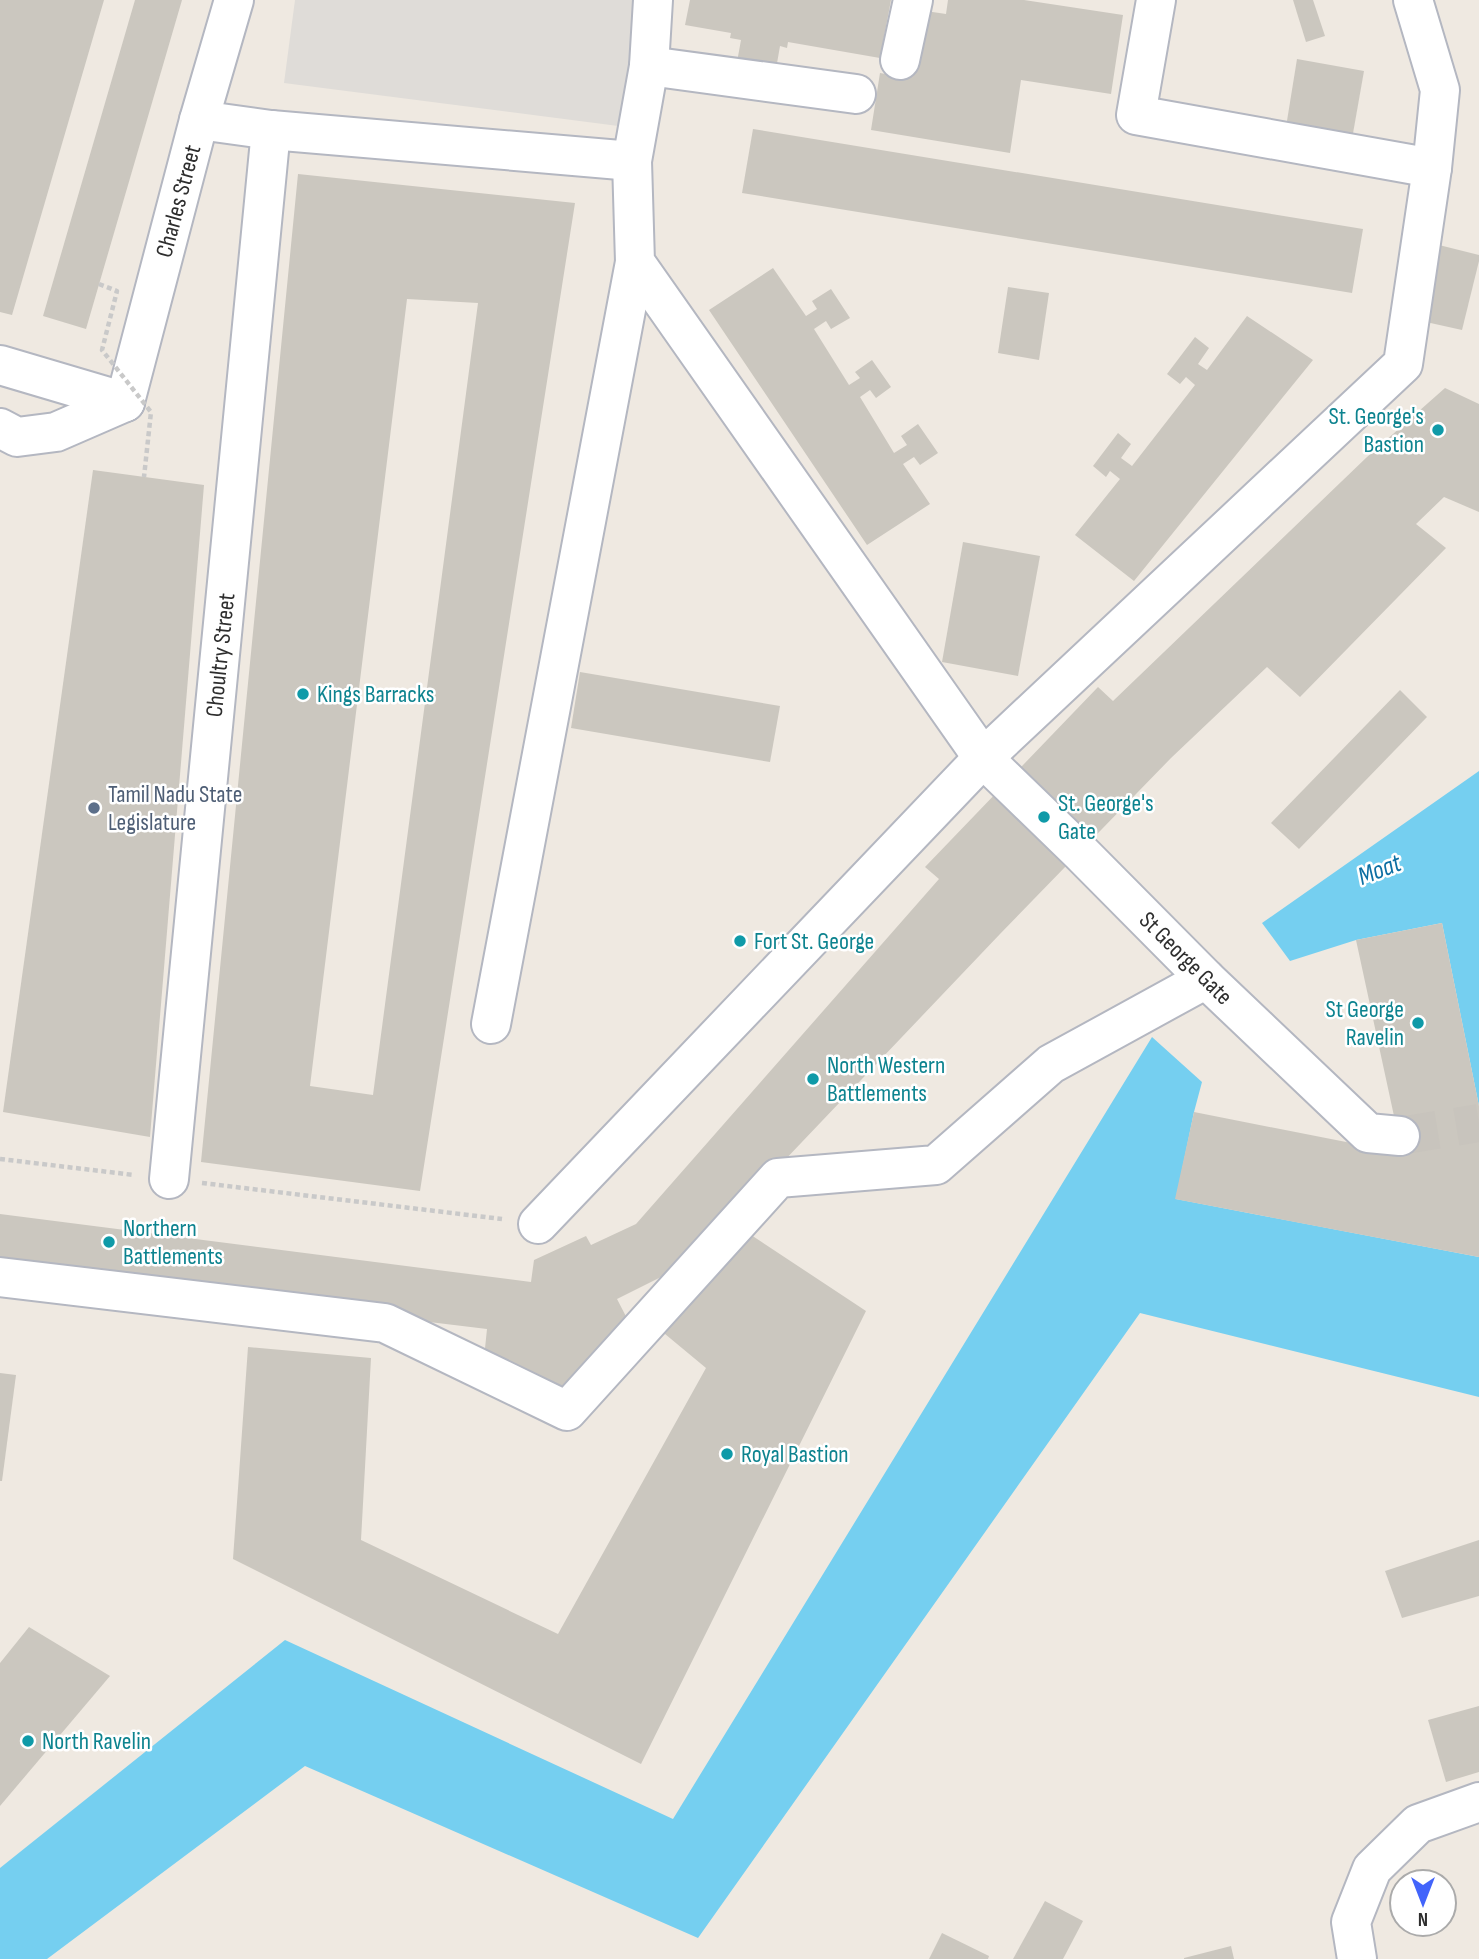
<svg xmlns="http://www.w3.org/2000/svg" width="1479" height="1959" viewBox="0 0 1479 1959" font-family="'Sofia Sans Condensed',sans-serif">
	<rect width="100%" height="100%" fill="#efe9e1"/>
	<polygon fill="#dfdcd8" points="295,0 642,0 626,127 284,83"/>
	<g fill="#75cff0">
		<polygon points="1479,771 1479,1106 1442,923 1356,940 1290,961 1262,923"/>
		<polygon points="1152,1037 1202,1082 1194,1112 1176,1199 1479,1257 1479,1397 1140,1313 698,1938 305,1766 47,1959 0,1959 0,1868 285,1640 673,1819"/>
	</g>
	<g fill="#cbc7bf" fill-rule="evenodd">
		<polygon points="0,0 104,0 12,315 0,312"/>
		<polygon points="135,0 182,0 86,329 43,316"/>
		<polygon points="690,0 891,0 880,58 788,42 787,48 780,46 776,69 737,62 741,40 730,38 731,33 685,25"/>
		<polygon points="948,0 1024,0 1123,15 1111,94 1021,80 1010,153 871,130 880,73 908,78 919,10 946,14"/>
		<polygon points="1293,0 1313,0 1325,36 1306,42"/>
		<polygon points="1297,59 1364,71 1352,139 1286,127"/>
		<polygon points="753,129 1363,229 1352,293 742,193"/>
		<path d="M298 174 575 203 420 1191 201 1162ZM407 299 478 303 373 1095 310 1086Z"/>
		<polygon points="1435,244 1479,255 1479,261 1462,330 1417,320"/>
		<polygon points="773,268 806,316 817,309 812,301 831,289 850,318 831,329 826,321 814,329 849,385 860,378 855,372 872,360 891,387 876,398 870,390 860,397 894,453 907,445 901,436 918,424 938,453 920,465 914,457 903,464 930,504 867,545 709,310"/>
		<polygon points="1008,287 1049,293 1039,360 998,353"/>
		<polygon points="1247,316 1313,360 1134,581 1075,535 1120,479 1110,471 1106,477 1093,466 1118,433 1131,444 1121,458 1132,466 1195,385 1186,377 1180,384 1167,374 1195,337 1209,348 1198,364 1207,370"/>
		<polygon points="1445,388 1479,404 1479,512 1444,497 1416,524 1446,548 1300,697 1267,667 1171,758 1000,934 685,1265 617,1299 632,1328 565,1398 484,1358 487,1329 0,1270 0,1214 531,1282 534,1260 586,1236 591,1245 636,1224 939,879 925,867 1098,687 1113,701 1367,457"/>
		<polygon points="93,470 204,485 150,1137 3,1112"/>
		<polygon points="963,542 1040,556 1018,676 942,662"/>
		<polygon points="580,672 780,706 770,762 571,728"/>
		<polygon points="1400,690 1427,717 1299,849 1271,823"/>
		<polygon points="1442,923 1479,1106 1479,1257 1175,1199 1194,1112 1402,1153 1356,940"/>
		<polygon points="742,1229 866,1311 641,1764 233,1559 248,1347 371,1358 361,1540 558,1634 706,1368 653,1324"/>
		<polygon points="0,1373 16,1375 2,1481 0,1481"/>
		<polygon points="1479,1540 1479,1596 1402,1618 1385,1571"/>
		<polygon points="29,1627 110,1676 0,1806 0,1663"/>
		<polygon points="1479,1706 1479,1772 1446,1782 1428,1720"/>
		<polygon points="1045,1901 1083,1921 1063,1959 1013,1959"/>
		<polygon points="942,1933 989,1956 988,1959 929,1959"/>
		<polygon points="1231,1946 1234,1959 1184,1959 1184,1958"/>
	</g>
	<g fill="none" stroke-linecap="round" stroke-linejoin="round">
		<polyline stroke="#c8c4bd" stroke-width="38" stroke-dasharray="38 19" stroke-linecap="butt" points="1400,1136 1479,1123"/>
		<g stroke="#b4b7c1" stroke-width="42">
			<g id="minor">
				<polyline points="653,0 649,66 632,161 635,262 983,758 1080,852 1206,979 1368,1133 1400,1136"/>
				<polyline points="1156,0 1136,115 1432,168"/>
				<polyline points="900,60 913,0"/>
				<polyline points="649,66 856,94"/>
				<polyline points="199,120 271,130 632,161"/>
				<polyline points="0,365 125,402"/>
				<polyline points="125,402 199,120 234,0"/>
				<polyline points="0,428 17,437 56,432 125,402"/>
				<polyline points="491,1024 635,262"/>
				<polyline points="169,1179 271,130"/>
				<polyline points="538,1224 983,758 1403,364 1432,168 1440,90 1413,0"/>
				<polyline points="0,1277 385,1323 567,1411 778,1178 936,1165 1051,1064 1206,979"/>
				<polyline points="1357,1959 1351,1922 1372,1869 1418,1824 1479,1802"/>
			</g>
		</g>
		<g stroke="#c9c9c9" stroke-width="4.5" stroke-dasharray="5 3.5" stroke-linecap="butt">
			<polyline points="0,1159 134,1175"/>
			<polyline points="202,1183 502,1219"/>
		</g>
		<use href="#minor" stroke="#fff" stroke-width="38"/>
		<polyline stroke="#c9c9c9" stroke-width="4.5" stroke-dasharray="5 3.5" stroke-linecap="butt" points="99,284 117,291 102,350 151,412 144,477"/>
	</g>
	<g fill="#0f9aa8" stroke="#fff" stroke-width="2.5">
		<circle cx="1438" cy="430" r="7"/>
		<circle cx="303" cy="694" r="7"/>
		<circle cx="1044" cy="817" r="7"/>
		<circle cx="740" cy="941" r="7"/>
		<circle cx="1418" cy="1023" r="7"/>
		<circle cx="813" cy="1079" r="7"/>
		<circle cx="109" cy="1242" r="7"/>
		<circle cx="727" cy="1454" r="7"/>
		<circle cx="28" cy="1741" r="7"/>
	</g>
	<circle fill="#5c6f8a" stroke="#fff" stroke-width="2.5" cx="94" cy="808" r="7"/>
	<g text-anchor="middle" stroke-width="5" stroke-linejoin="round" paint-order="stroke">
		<g font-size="24" fill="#2e2e2e" stroke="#fff">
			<text transform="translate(178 201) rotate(-75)" y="8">Charles Street</text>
			<text transform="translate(220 655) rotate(-84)" y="8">Choultry Street</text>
			<text transform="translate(1186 958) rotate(45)" y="8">St George Gate</text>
		</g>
		<g font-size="24" fill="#0d838f" stroke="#fff" text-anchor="start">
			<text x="1424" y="424" text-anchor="end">St. George's<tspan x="1424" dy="28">Bastion</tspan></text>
			<text x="317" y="702">Kings Barracks</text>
			<text x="1058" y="811">St. George's<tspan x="1058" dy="28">Gate</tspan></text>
			<text x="754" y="949">Fort St. George</text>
			<text x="1404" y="1017" text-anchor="end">St George<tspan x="1404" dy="28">Ravelin</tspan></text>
			<text x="827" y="1073">North Western<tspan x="827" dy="28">Battlements</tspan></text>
			<text x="123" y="1236">Northern<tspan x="123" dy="28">Battlements</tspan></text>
			<text x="741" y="1462">Royal Bastion</text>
			<text x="42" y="1749">North Ravelin</text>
		</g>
		<g font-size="24" fill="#4e5e75" stroke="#fff" text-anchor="start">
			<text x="108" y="802">Tamil Nadu State<tspan x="108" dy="28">Legislature</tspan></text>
		</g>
		<g font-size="26" font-style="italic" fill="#0d6fa3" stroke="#fff">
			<text transform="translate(1379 869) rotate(-21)" y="9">Moat</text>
		</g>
	</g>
	<g transform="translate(1423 1903) rotate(180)"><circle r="33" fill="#ffffff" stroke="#ababab" stroke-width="2"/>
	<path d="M0-5L12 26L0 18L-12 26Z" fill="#4264fb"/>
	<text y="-10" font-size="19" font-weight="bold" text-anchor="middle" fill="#2e2e2e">N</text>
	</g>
</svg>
